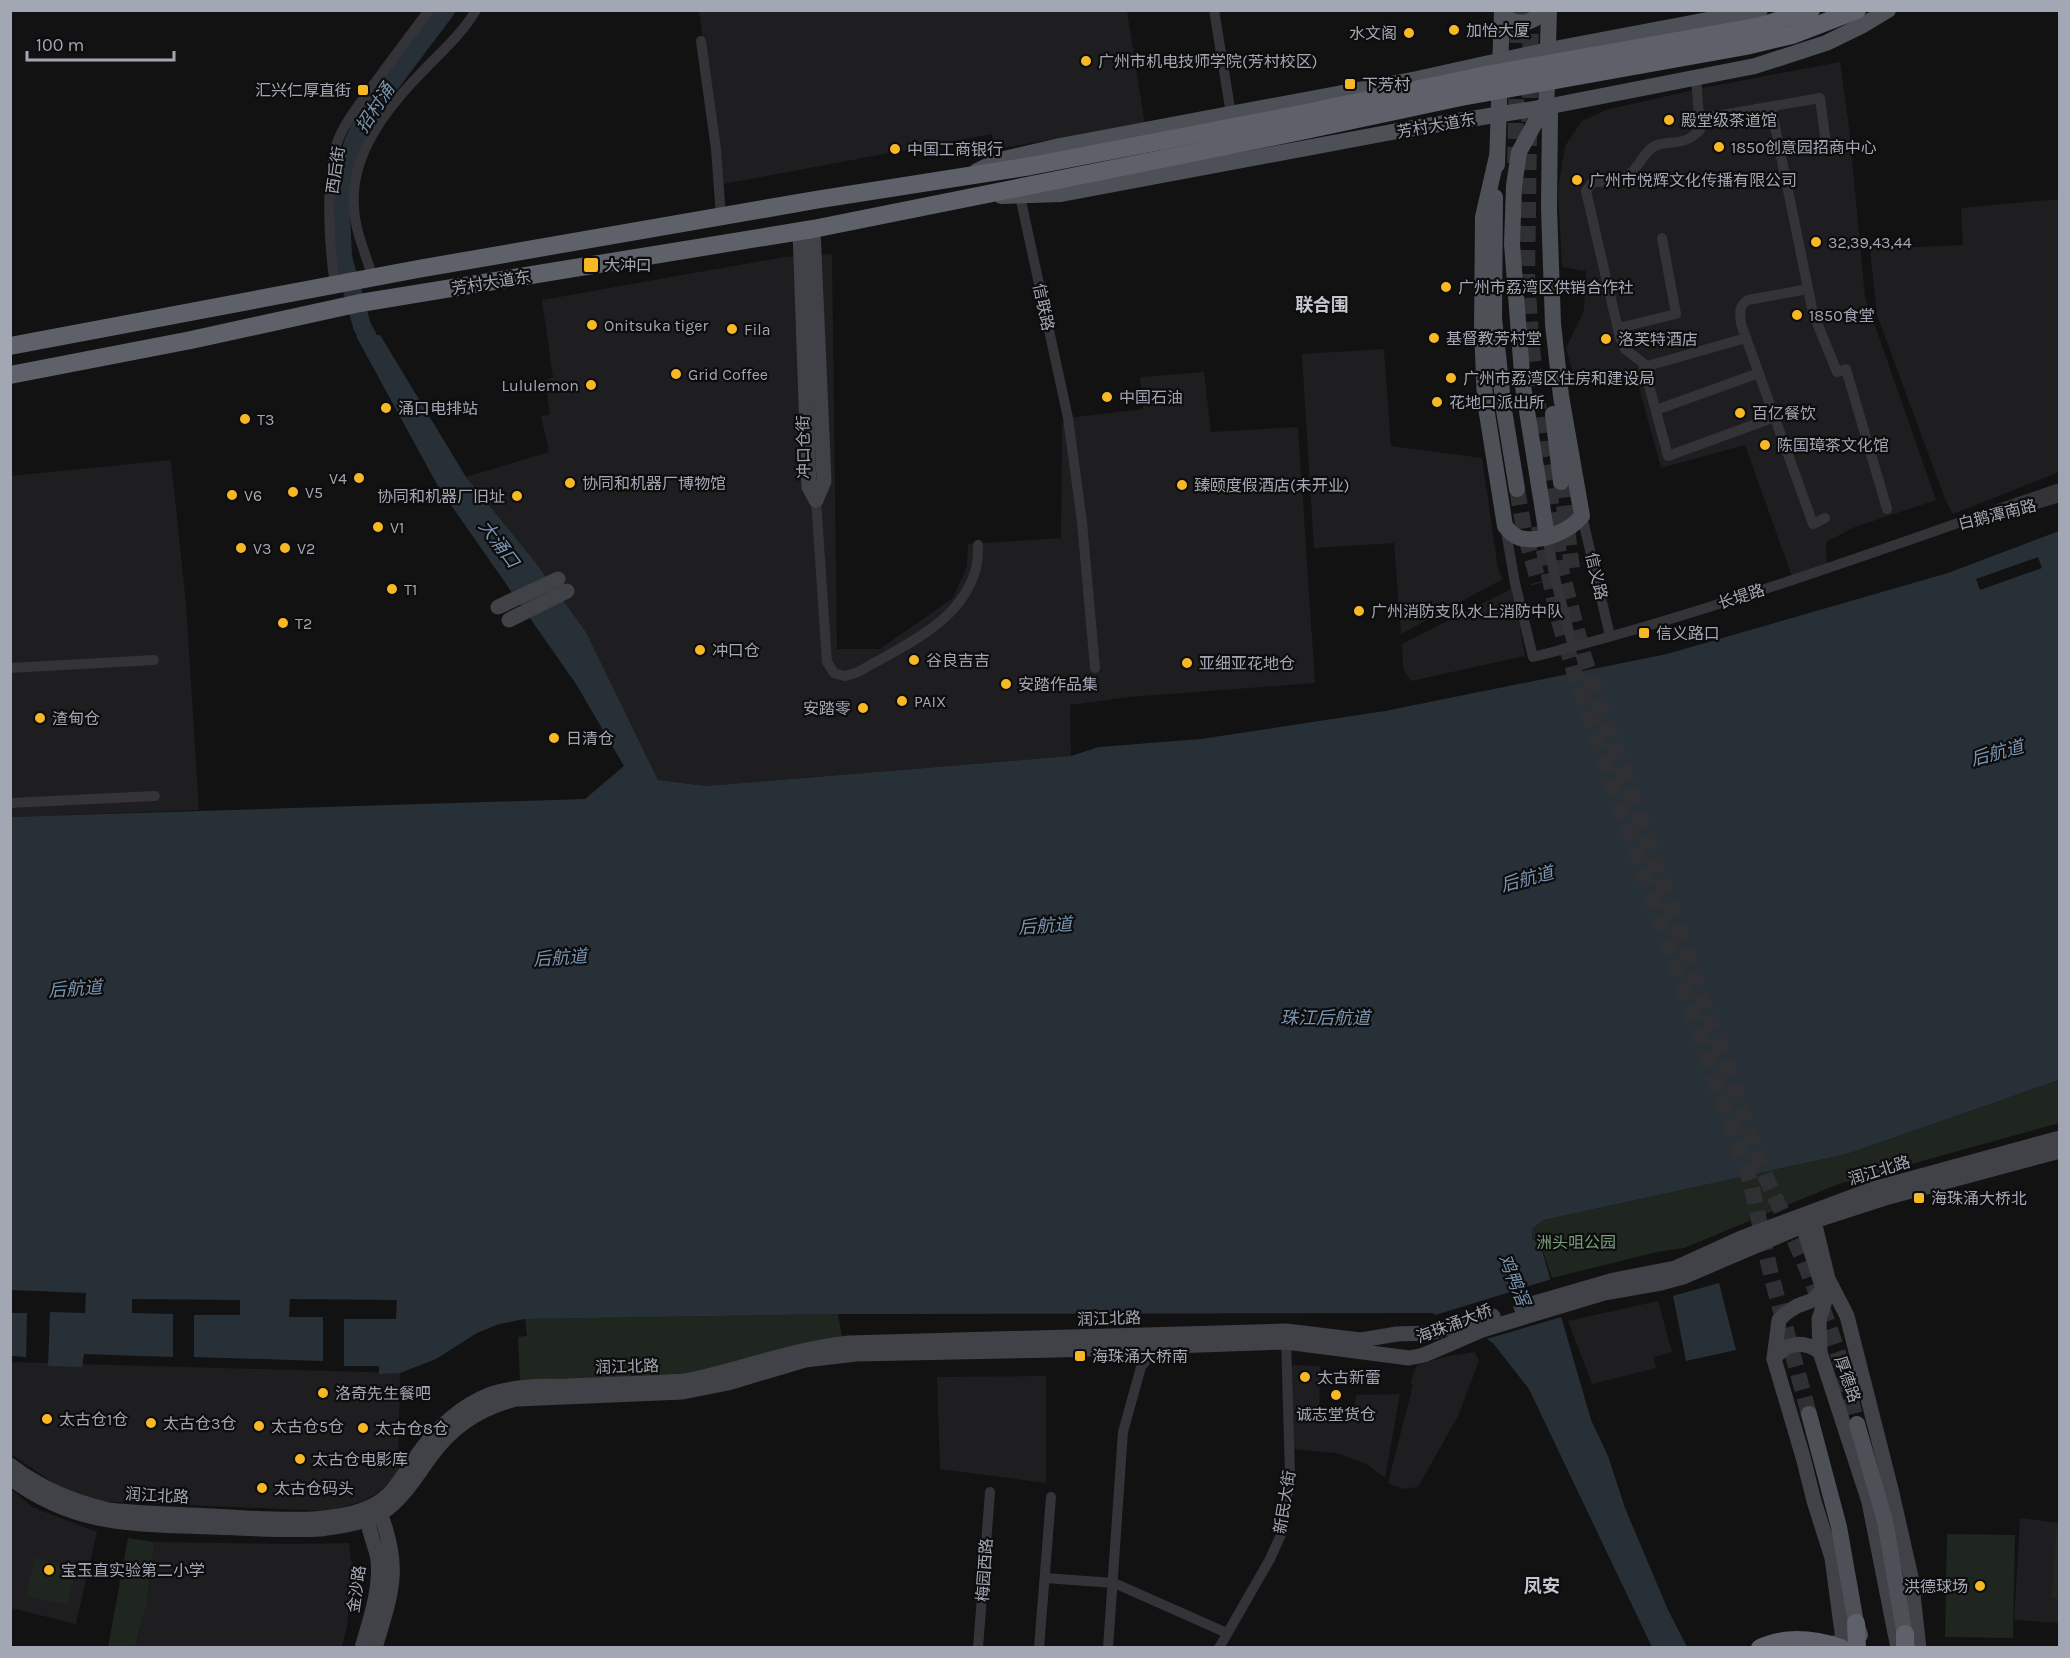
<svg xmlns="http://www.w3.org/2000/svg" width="2070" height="1658" viewBox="0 0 2070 1658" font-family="Karla,'Noto Sans SC',sans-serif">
	<rect width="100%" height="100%" fill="#121213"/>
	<g fill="#1e1e20">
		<polygon points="1098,10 1099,12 1127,11 1145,125 994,149 992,134 723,184 699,11"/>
		<polygon points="1840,62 1849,127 1865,297 1936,500 1855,527 1826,542 1827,568 1793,579 1745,445 1661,468 1634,369 1576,384 1566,348 1584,311 1586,271 1562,267 1558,190 1565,146 1582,121 1606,110 1702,88"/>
		<polygon points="2059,199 2059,472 1953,514 1945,499 1877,315 1870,249 1963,245 1961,208"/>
		<polygon points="832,254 837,649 880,649 953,598 967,566 968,544 1061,538 1062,423 1068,418 1143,409 1140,377 1204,372 1211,432 1298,427 1315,683 1129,697 1070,705 1071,756 706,786 658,780 586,632 536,563 466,477 549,452 541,416 550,415 545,380 553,377 542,300 784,257"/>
		<polygon points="1384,349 1391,446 1482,458 1498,569 1503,579 1401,634 1394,543 1314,548 1302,354"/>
		<polygon points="171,460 186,604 199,810 11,817 10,476"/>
		<polygon points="1513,588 1525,656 1411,681 1403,669 1402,644"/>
		<polygon points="1658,1301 1672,1352 1654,1357 1656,1368 1592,1384 1568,1321"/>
		<polygon points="1475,1352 1479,1361 1458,1416 1418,1487 1403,1489 1388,1483 1413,1385 1410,1382 1417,1365 1449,1356"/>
		<polygon points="11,1362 400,1373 398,1473 381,1491 363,1501 329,1511 95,1501 61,1488 11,1454"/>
		<polygon points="1290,1365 1320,1366 1319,1420 1352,1421 1356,1395 1400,1394 1385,1478 1367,1464 1336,1453 1291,1449"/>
		<polygon points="1046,1376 1046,1483 940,1469 937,1377"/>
		<polygon points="11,1489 32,1507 97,1532 76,1624 11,1608"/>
		<polygon points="2020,1518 2059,1523 2059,1623 2014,1620"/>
		<polygon points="154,1542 291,1544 349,1543 352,1566 347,1627 342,1647 135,1648 147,1604"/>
	</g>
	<g fill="#1e261f">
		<polygon points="2059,1080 2059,1123 1836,1185 1684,1248 1657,1252 1552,1278 1539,1240 1532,1240 1533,1228 1544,1220 1847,1154"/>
		<polygon points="838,1314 842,1337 688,1375 520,1380 518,1337 527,1336 525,1319"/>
		<polygon points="2057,1527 2060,1528 2059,1599 2051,1598"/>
		<polygon points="1947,1534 2015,1535 2013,1638 1945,1637"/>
		<polygon points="128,1538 154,1542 147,1604 135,1647 108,1647"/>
		<polygon points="35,1558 76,1567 68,1605 26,1596"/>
	</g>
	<g fill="#283037">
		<polygon points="380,335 466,477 536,563 586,632 658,780 706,786 1071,756 1099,747 1201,739 1385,711 1667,654 1948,573 2059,531 2059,1080 1847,1154 1544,1220 1533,1228 1532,1240 1539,1240 1591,1420 1608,1456 1625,1508 1668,1610 1687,1647 1652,1647 1529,1389 1493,1343 1472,1329 1432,1313 838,1314 525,1319 499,1324 477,1333 436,1359 400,1373 379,1374 379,1366 344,1366 344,1319 396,1319 397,1300 290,1299 289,1317 323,1317 323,1361 194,1357 194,1315 240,1315 240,1300 132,1299 132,1313 173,1314 173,1357 84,1354 82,1367 48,1366 50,1312 85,1313 86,1293 11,1290 10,817 585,799 624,766 576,684 439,488 356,336"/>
		<polygon points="1719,1283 1736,1350 1686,1361 1673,1296"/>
		<polygon points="10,1313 27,1313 26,1357 11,1356"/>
	</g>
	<g fill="#121213">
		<polygon points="2038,557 2042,568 1980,590 1976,579"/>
		<polygon points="1555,1278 1565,1316 1483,1340 1471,1332 1432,1316"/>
	</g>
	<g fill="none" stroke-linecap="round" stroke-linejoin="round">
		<polyline stroke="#283037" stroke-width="18" points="377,355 362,326 343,257 340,193 353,143 364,119 446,10"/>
		<g stroke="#2f3033" stroke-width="16" stroke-dasharray="16 8" stroke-linecap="butt">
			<path d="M1531 10 1527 275 1531 338 1543 452 1562 573 1584 657 1604 716 1766 1178C1792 1232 1816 1287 1835 1344 1844 1370 1850 1397 1857 1424"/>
			<polyline points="1515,163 1518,10"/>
			<polyline points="1561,482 1572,568"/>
			<polyline points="1517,489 1525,535 1539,583"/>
			<polyline points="1539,526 1558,618 1576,678 1751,1184 1771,1275 1809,1414"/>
		</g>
		<g stroke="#333338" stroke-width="10">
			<polyline points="1214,10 1231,114"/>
			<polyline points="701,41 716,149 721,217"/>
			<path d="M1696 77 1700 130C1681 149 1670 138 1653 147 1644 153 1640 164 1632 172 1623 181 1604 181 1592 183L1586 191 1620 338 1625 349 1643 363 1668 456 1775 417"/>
			<polyline points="1771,107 1813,313 1837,372 1846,369 1887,509"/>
			<polyline points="1699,119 1820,98 1826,144"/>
			<polyline points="1020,196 1068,418 1082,522 1095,668"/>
			<path d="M373 278C366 255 355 231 354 207 350 154 387 108 422 72 441 52 462 34 476 10"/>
			<path d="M335 285C329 245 325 182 337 143 344 123 359 105 371 88 390 62 410 36 429 10"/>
			<path d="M1808 289 1748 300C1738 306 1740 313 1741 324L1813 524 1825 518"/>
			<polyline points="1618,328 1676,314 1662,238"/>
			<polyline points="1644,367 1746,338"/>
			<polyline points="1656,410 1759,373"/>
			<path d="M816 500 827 662 834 673 845 676 858 672C902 646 962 623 976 568 978 561 978 553 978 545"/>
			<polyline points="2010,512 2060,497"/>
			<polyline points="1582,516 1610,636"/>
			<path d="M1505 526 1515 583 1533 657C1712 613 1885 547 2060 488"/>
			<polyline points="1547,536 1554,574 1573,647"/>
			<polyline points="10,668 154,660"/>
			<polyline points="10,803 155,796"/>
			<polyline points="1045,1578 1114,1583 1227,1633"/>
			<polyline points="978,1648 990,1492"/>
			<polyline points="1039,1648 1051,1497"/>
			<polyline points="1108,1648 1123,1432 1141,1367 1157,1346"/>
			<polyline points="1219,1648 1270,1559 1283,1530 1290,1475 1286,1338"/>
		</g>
		<g stroke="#404248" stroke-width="15">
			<polyline points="813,229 824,481 816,500"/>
			<polyline points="800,231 809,487 816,500"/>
			<polyline points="498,607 558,579"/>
			<polyline points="509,620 567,591"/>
			<polyline points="1814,1221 1828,1279 1847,1316 1891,1489 1911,1577 1919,1648"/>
			<polyline points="1521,1307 1614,1280 1675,1268 1741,1238 1873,1189 2060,1138"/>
			<polyline points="1820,1352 1819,1319 1825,1301 1828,1284"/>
			<polyline points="1774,1358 1779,1320 1786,1313 1797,1306 1813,1300 1823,1289 1803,1226 1805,1217"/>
			<path d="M10 1465C40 1488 73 1502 109 1510 143 1514 178 1514 213 1516 260 1518 353 1530 389 1494 399 1483 407 1470 415 1458 434 1431 460 1406 491 1394 515 1386 542 1386 567 1386 606 1384 646 1384 685 1381 740 1370 792 1349 849 1343L1286 1331 1361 1340 1397 1334 1430 1333 1493 1316"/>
			<path d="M10 1478C76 1527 134 1524 211 1527 248 1528 285 1531 321 1529 341 1526 366 1523 383 1512 404 1498 416 1476 431 1456 452 1427 482 1407 517 1399L683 1392 728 1383 805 1360 856 1354 1058 1350 1286 1342 1409 1358 1424 1355 1482 1330 1604 1293 1661 1283 1683 1277 1814 1221 1885 1198 2060 1151"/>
			<path d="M372 1509 380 1513C402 1570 391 1593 375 1648"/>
			<path d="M1826 1646 1843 1640 1832 1558 1814 1501 1803 1457 1774 1359C1786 1342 1803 1340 1820 1352L1869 1502 1898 1648"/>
			<path d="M362 1648C370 1620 381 1589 378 1560 376 1544 365 1527 369 1511"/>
		</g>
		<g stroke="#4e5057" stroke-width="16">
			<path d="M1502 14C1516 27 1532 25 1544 10"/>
			<polyline points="1546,107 1535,123 1519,152 1514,186 1512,244 1523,386 1547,536"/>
			<polyline points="1546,116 1549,10"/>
			<path d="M1497 156 1483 217 1482 329 1485 401 1505 526C1509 531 1513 536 1520 538 1541 543 1569 532 1582 516L1561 396 1553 324 1549 208 1550 115 1546 107"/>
			<polyline points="1497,165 1502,10"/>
			<polyline points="977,171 1000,160 1060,146 1417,79 1549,50 1760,10"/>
			<polyline points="1001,196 1061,194 1408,129 1546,107 1755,66 1826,43 1863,25 1888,10"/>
			<polyline points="1495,197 1494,318 1504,410 1517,489"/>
			<polyline points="1553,414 1561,482"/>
			<polyline points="1809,1414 1839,1527 1856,1623 1860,1635"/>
			<polyline points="1857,1424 1885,1521 1907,1647"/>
		</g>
		<g stroke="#5e616a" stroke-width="18">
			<polyline points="10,346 418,269 821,199 1031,166 1301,114 1486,75 1761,26 1811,10"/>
			<polyline points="10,375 191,340 360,303 813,229 1306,130 1461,97 1746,46 1792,35 1857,10"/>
			<polyline points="1856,1623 1857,1648"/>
			<path d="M1760 1648C1785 1636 1814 1639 1841 1648"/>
			<polyline points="1905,1648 1905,1634"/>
		</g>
	</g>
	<g fill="#f7b826" stroke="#0d0d0e" stroke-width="2">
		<circle cx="1454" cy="30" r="6"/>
		<circle cx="1409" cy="33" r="6"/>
		<circle cx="1086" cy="61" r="6"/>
		<rect x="1344" y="78" width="12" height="12" rx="3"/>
		<rect x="357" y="84" width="12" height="12" rx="3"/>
		<circle cx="1669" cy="120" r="6"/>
		<circle cx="1719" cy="147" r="6"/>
		<circle cx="895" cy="149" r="6"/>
		<circle cx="1577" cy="180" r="6"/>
		<circle cx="1816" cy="242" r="6"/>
		<rect x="583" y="257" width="16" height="16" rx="3"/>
		<circle cx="1446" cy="287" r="6"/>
		<circle cx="1797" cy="315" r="6"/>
		<circle cx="592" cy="325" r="6"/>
		<circle cx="732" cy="329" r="6"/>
		<circle cx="1434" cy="338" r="6"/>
		<circle cx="1606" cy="339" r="6"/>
		<circle cx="676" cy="374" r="6"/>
		<circle cx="1451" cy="378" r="6"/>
		<circle cx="591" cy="385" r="6"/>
		<circle cx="1107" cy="397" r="6"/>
		<circle cx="1437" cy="402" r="6"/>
		<circle cx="386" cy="408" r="6"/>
		<circle cx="1740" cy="413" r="6"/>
		<circle cx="245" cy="419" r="6"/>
		<circle cx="1765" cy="445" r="6"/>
		<circle cx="359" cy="478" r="6"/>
		<circle cx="570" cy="483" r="6"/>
		<circle cx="1182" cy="485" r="6"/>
		<circle cx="293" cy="492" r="6"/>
		<circle cx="232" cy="495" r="6"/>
		<circle cx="517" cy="496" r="6"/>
		<circle cx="378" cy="527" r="6"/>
		<circle cx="241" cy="548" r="6"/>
		<circle cx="285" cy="548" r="6"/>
		<circle cx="392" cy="589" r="6"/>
		<circle cx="1359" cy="611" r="6"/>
		<circle cx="283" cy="623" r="6"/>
		<rect x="1638" y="627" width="12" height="12" rx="3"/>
		<circle cx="700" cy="650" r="6"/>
		<circle cx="914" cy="660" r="6"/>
		<circle cx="1187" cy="663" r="6"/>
		<circle cx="1006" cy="684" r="6"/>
		<circle cx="902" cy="701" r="6"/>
		<circle cx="863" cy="708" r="6"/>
		<circle cx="40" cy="718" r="6"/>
		<circle cx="554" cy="738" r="6"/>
		<rect x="1913" y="1192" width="12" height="12" rx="3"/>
		<rect x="1074" y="1350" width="12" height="12" rx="3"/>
		<circle cx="1305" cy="1377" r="6"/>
		<circle cx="323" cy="1393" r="6"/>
		<circle cx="1336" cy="1395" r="6"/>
		<circle cx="47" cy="1419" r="6"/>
		<circle cx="151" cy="1423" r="6"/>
		<circle cx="259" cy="1426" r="6"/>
		<circle cx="363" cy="1428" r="6"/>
		<circle cx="300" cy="1459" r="6"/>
		<circle cx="262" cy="1488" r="6"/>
		<circle cx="49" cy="1570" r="6"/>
		<circle cx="1980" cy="1586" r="6"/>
	</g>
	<g text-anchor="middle" stroke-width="4.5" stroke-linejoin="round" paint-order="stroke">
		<g font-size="16" fill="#a3a7b4" stroke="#0d0d0e" text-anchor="start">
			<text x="1466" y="36">加怡大厦</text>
			<text x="1397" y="39" text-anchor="end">水文阁</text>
			<text x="1098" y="67">广州市机电技师学院(芳村校区)</text>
			<text x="1362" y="90">下芳村</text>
			<text x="351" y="96" text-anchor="end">汇兴仁厚直街</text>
			<text x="1681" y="126">殿堂级茶道馆</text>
			<text x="1731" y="153">1850创意园招商中心</text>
			<text x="907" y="155">中国工商银行</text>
			<text x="1589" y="186">广州市悦辉文化传播有限公司</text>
			<text x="1828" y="248">32,39,43,44</text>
			<text x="604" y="271">大冲口</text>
			<text x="1458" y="293">广州市荔湾区供销合作社</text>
			<text x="1809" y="321">1850食堂</text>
			<text x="604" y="331">Onitsuka tiger</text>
			<text x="744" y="335">Fila</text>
			<text x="1446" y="344">基督教芳村堂</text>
			<text x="1618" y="345">洛芙特酒店</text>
			<text x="688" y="380">Grid Coffee</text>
			<text x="1463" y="384">广州市荔湾区住房和建设局</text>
			<text x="579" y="391" text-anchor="end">Lululemon</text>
			<text x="1119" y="403">中国石油</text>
			<text x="1449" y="408">花地口派出所</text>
			<text x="398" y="414">涌口电排站</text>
			<text x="1752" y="419">百亿餐饮</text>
			<text x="257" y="425">T3</text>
			<text x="1777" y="451">陈国璋茶文化馆</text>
			<text x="347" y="484" text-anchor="end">V4</text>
			<text x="582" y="489">协同和机器厂博物馆</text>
			<text x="1194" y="491">臻颐度假酒店(未开业)</text>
			<text x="305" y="498">V5</text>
			<text x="244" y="501">V6</text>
			<text x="505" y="502" text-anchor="end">协同和机器厂旧址</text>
			<text x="390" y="533">V1</text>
			<text x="253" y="554">V3</text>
			<text x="297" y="554">V2</text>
			<text x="404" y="595">T1</text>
			<text x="1371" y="617">广州消防支队水上消防中队</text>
			<text x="295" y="629">T2</text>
			<text x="1656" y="639">信义路口</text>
			<text x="712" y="656">冲口仓</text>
			<text x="926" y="666">谷良吉吉</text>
			<text x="1199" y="669">亚细亚花地仓</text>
			<text x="1018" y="690">安踏作品集</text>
			<text x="914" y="707">PAIX</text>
			<text x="851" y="714" text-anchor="end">安踏零</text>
			<text x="52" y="724">渣甸仓</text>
			<text x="566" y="744">日清仓</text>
			<text x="1931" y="1204">海珠涌大桥北</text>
			<text x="1092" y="1362">海珠涌大桥南</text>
			<text x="1317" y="1383">太古新蕾</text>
			<text x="335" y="1399">洛奇先生餐吧</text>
			<text x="1336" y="1420" text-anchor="middle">诚志堂货仓</text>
			<text x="59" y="1425">太古仓1仓</text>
			<text x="163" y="1429">太古仓3仓</text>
			<text x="271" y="1432">太古仓5仓</text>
			<text x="375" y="1434">太古仓8仓</text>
			<text x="312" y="1465">太古仓电影库</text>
			<text x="274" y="1494">太古仓码头</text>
			<text x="61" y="1576">宝玉直实验第二小学</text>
			<text x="1968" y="1592" text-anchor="end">洪德球场</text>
		</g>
		<g font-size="16" fill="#a3a7b4" stroke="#0d0d0e">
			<text transform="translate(1436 125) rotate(-10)" y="6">芳村大道东</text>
			<text transform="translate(335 170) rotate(-82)" y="6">西后街</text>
			<text transform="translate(491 282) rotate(-9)" y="6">芳村大道东</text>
			<text transform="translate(1044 307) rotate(78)" y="6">信联路</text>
			<text transform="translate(803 447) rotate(-91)" y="6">冲口仓街</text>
			<text transform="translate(1997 514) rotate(-14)" y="6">白鹅潭南路</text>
			<text transform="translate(1597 576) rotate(77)" y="6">信义路</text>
			<text transform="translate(1741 596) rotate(-18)" y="6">长堤路</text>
			<text transform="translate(1879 1170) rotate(-17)" y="6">润江北路</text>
			<text transform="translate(1109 1318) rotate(-2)" y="6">润江北路</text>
			<text transform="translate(1454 1323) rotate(-21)" y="6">海珠涌大桥</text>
			<text transform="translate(627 1366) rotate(-2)" y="6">润江北路</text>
			<text transform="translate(1848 1379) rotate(71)" y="6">厚德路</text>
			<text transform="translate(157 1495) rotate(3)" y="6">润江北路</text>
			<text transform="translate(1284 1502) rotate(-81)" y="6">新民大街</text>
			<text transform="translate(984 1570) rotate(-86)" y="6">梅园西路</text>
			<text transform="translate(356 1589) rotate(-82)" y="6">金沙路</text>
		</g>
		<g font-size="16" fill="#79a07c" stroke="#0d0d0e">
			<text x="1576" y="1248">洲头咀公园</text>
		</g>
		<g font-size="18" font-style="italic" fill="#7894b1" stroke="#0d0d0e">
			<text transform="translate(375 108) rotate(-57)" y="6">招村涌</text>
			<text transform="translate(499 544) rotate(53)" y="6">大涌口</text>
			<text transform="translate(1997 753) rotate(-15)" y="6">后航道</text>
			<text transform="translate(1527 879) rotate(-15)" y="6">后航道</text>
			<text transform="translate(1045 926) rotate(-4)" y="6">后航道</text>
			<text transform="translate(560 958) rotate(-4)" y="6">后航道</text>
			<text transform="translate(75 989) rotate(-4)" y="6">后航道</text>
			<text x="1325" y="1024">珠江后航道</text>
			<text transform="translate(1514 1280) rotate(68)" y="6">鸡鸭滘</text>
		</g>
		<g font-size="18" font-weight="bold" fill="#c4c7d0" stroke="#0d0d0e">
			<text x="1322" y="311">联合围</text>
			<text x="1542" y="1592">凤安</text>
		</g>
	</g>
	<rect width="2070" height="1658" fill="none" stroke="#a3a7b4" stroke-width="24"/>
	<path d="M27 51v9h147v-9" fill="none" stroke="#a3a7b4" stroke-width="3"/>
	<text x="36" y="51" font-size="18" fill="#a3a7b4" stroke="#0d0d0e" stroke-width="4.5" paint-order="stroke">100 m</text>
</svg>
